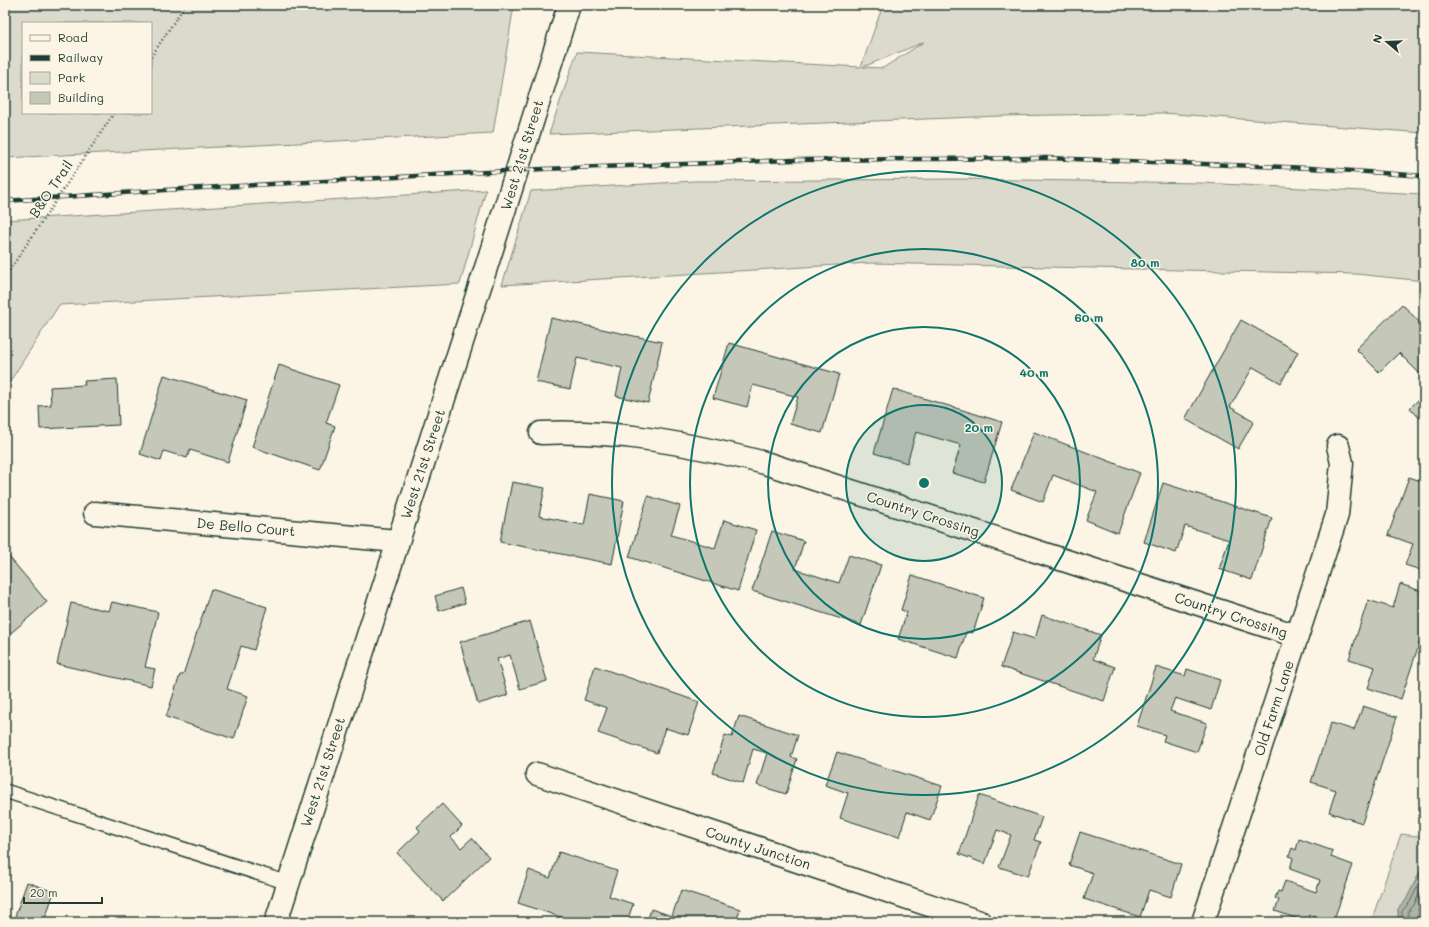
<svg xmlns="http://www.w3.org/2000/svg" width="1429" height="927" viewBox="0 0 1429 927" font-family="Mali,sans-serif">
	<rect width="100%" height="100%" fill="#fcf5e5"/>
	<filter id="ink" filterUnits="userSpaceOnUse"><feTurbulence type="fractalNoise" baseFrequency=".025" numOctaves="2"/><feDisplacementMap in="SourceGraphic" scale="8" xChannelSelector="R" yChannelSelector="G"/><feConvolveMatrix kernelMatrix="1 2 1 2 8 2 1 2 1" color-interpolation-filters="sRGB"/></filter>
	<g filter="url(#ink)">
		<g fill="#dcdacc" stroke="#7e8c80" fill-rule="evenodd">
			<path d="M5 5H514L493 133 5 158ZM23 23H151V113H23Z"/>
			<path d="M883 5H1424V133L1163 113 1000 116 549 134 577 52 861 67ZM924 42 883 68 863 67Z"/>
			<polygon points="959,179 1201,183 1424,194 1424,281 1356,274 871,263 502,285 531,191 694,181"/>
			<polygon points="486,190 460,284 59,305 5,389 5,220 153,211"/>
			<polygon points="1401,834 1424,837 1424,870 1421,870 1406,900 1398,909 1398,922 1371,922"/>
		</g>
		<polygon fill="#aeb3a7" stroke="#758479" points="1421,870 1424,870 1424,922 1398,922 1399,919 1398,909 1406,900"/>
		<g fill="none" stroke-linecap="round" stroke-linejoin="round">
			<g stroke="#586c62" stroke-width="1">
				<polyline points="1402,922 1402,911 1410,902 1424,874"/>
				<polyline points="1408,922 1408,912 1414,905 1424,884"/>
			</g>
		</g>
		<g fill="#c5c7b9" stroke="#1f3d34">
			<polygon points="1402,304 1424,327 1424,378 1399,353 1379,372 1356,349"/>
			<polygon points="551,318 662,342 648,403 616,396 622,368 577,358 570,389 536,382"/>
			<polygon points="1241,320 1298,352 1281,383 1253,367 1230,407 1254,421 1238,449 1185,419"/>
			<polygon points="729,343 839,374 822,433 790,424 798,397 753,385 747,407 713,398"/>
			<polygon points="279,365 339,385 326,423 335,426 320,470 252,447"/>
			<polygon points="164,375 247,400 228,462 190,450 187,458 164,451 161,461 140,454"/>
			<polygon points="117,379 119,425 40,429 39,406 51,405 50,387 85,385 84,381"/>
			<polygon points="893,389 1002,422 984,482 952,473 961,445 916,432 907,463 874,453"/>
			<polygon points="1424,394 1424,423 1410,408"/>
			<polygon points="1034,432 1140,473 1118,533 1086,520 1097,492 1053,475 1043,502 1011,490"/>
			<polygon points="1409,477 1424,482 1424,571 1405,565 1413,544 1388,535"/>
			<polygon points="512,482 545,488 539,516 584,525 590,494 624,501 612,564 500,542"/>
			<polygon points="1163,483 1272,518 1252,580 1219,569 1229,540 1185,526 1176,553 1144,542"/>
			<polygon points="648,496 680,506 671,535 715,548 724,520 756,530 738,591 629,557"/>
			<polygon points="772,531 804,541 795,569 839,583 849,555 881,565 861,625 752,591"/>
			<polygon points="5,552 47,602 5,638"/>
			<polygon points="912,575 984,598 973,633 966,632 958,658 898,639 907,612 901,610"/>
			<polygon points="1400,584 1424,592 1424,629 1401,699 1368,688 1375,667 1349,659 1368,600 1393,608"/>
			<polygon points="461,588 465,603 439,611 435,596"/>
			<polygon points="211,589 267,607 254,650 241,646 227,689 248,696 234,739 166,717 180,675 183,675"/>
			<polygon points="112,602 158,612 145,667 155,669 151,686 57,664 71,603 109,611"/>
			<polygon points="1042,615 1101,635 1093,659 1115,667 1104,701 1001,667 1013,632 1035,639"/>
			<polygon points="530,621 547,681 520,689 510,655 497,659 508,695 478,704 460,642"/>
			<polygon points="595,666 699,702 688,735 665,728 657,753 598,733 607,708 584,700"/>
			<polygon points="1156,667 1185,676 1187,669 1220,680 1211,710 1175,698 1170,711 1207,723 1197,752 1163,741 1165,735 1137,726"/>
			<polygon points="1363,706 1397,717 1362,823 1329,812 1336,790 1311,782 1331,723 1354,730"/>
			<polygon points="739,716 798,735 791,757 797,759 786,794 757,785 767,753 753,749 743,783 713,773 725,735 732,737"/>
			<polygon points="837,752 942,786 930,820 907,812 899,837 840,818 848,793 825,785"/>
			<polygon points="979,795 1042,817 1034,840 1041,842 1028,876 999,867 1011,835 997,830 985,864 959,854"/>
			<polygon points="442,804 462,826 451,837 461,848 472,838 489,857 443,901 397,853 420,831 417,827"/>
			<polygon points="1080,832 1181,864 1171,897 1149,890 1140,917 1084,899 1093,873 1069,865"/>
			<polygon points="1299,839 1333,851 1331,857 1353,865 1333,922 1328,922 1309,915 1307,922 1275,911 1279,900 1275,898 1278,891 1281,892 1285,881 1316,892 1320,880 1290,869 1293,858 1289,856 1292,848 1296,850"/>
			<polygon points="559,852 617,871 609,896 633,904 627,922 576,922 518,903 529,870 550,878"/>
			<polygon points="27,882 54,892 44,922 13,922"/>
			<polygon points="681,890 740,909 736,922 647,922 651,909 672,916"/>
			<polygon points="89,919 99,922 88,922"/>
		</g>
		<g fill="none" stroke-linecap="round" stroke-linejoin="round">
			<g stroke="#1f3d34" stroke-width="16">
				<polyline id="lane" points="5,791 288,883"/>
			</g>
			<g stroke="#1f3d34" stroke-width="25">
				<g id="street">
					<path d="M541 433C617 430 691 444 765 463L1297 636"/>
					<polyline points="95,513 397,541"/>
					<polyline points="537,774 980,922"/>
					<polyline points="1203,922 1337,515 1342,463 1338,446"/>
				</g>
			</g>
			<g stroke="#1f3d34" stroke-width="25">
				<polyline id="secondary" points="276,922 507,202 569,5"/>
			</g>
			<g stroke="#1f3d34" stroke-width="2.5" stroke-dasharray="1 3" stroke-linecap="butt">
				<polyline points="151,57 185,5"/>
				<polyline points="5,277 114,113"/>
			</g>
			<use href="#lane" stroke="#fcf5e5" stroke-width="13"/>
			<use href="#street" stroke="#fcf5e5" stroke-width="22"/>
			<use href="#secondary" stroke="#fcf5e5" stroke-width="22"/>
			<g stroke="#1f3d34" stroke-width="4.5">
				<polyline id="rail" points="5,201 165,190 543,169 794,160 1047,158 1310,168 1424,176"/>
			</g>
			<use href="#rail" stroke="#fcf5e5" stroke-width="3" stroke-dasharray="9" stroke-linecap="butt"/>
		</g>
	</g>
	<circle cx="924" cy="483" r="78" fill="#0f766e" fill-opacity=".12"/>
	<g fill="none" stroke="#0f766e" stroke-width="2">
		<circle cx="924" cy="483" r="78"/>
		<circle cx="924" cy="483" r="156"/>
		<circle cx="924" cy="483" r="234"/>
		<circle cx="924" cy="483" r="312"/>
	</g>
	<g text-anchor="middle" stroke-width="3" stroke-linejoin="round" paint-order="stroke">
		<g font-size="14" fill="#1f3d34" stroke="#fcf5e5">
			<text transform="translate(522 155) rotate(-73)" y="5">West 21st Street</text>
			<text transform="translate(51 189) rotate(-56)" y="5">B&amp;O Trail</text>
			<text transform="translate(423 464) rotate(-72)" y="5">West 21st Street</text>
			<text transform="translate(923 514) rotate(18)" y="5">Country Crossing</text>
			<text transform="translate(246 527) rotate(5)" y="5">De Bello Court</text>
			<text transform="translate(1231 615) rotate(18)" y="5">Country Crossing</text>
			<text transform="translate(1274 708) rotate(-72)" y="5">Old Farm Lane</text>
			<text transform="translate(323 772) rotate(-72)" y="5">West 21st Street</text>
			<text transform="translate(758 848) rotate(18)" y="5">County Junction</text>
		</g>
	</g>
	<circle cx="924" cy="483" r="6" fill="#0f766e" stroke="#fcf5e5" stroke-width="2"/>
	<g font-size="12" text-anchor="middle" font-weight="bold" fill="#0f766e" stroke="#fcf5e5" stroke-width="3" stroke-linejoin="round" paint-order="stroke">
		<text x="1145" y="267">80 m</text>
		<text x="1089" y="322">60 m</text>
		<text x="1034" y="377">40 m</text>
		<text x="979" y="432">20 m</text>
	</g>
	<rect width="1429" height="927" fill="none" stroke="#fcf5e5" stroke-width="20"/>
	<rect x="10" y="10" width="1409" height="907" fill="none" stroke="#1f3d34" stroke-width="1.5" filter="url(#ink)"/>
	<rect x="22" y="22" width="130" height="92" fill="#fcf5e5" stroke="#a4ab9e"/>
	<rect x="30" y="35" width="20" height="6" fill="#fcf5e5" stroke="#a4ab9e"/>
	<text x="58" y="42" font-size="12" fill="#1f3d34">Road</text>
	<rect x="30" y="55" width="20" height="6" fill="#1f3d34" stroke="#a4ab9e"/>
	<text x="58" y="62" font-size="12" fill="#1f3d34">Railway</text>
	<rect x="30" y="72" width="20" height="12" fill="#dcdacc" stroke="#a4ab9e"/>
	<text x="58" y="82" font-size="12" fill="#1f3d34">Park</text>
	<rect x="30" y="92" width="20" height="12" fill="#c5c7b9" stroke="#a4ab9e"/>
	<text x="58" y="102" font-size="12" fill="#1f3d34">Building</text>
	<g transform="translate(1387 42) rotate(289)" stroke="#fcf5e5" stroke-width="3" paint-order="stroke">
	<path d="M0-3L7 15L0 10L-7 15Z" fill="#1f3d34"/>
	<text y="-6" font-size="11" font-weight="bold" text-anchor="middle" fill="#1f3d34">N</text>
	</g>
	<path d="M24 897v6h78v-6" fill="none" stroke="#1f3d34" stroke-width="2"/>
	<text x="30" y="897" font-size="12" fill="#1f3d34" stroke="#fcf5e5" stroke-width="3" paint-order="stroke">20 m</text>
</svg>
